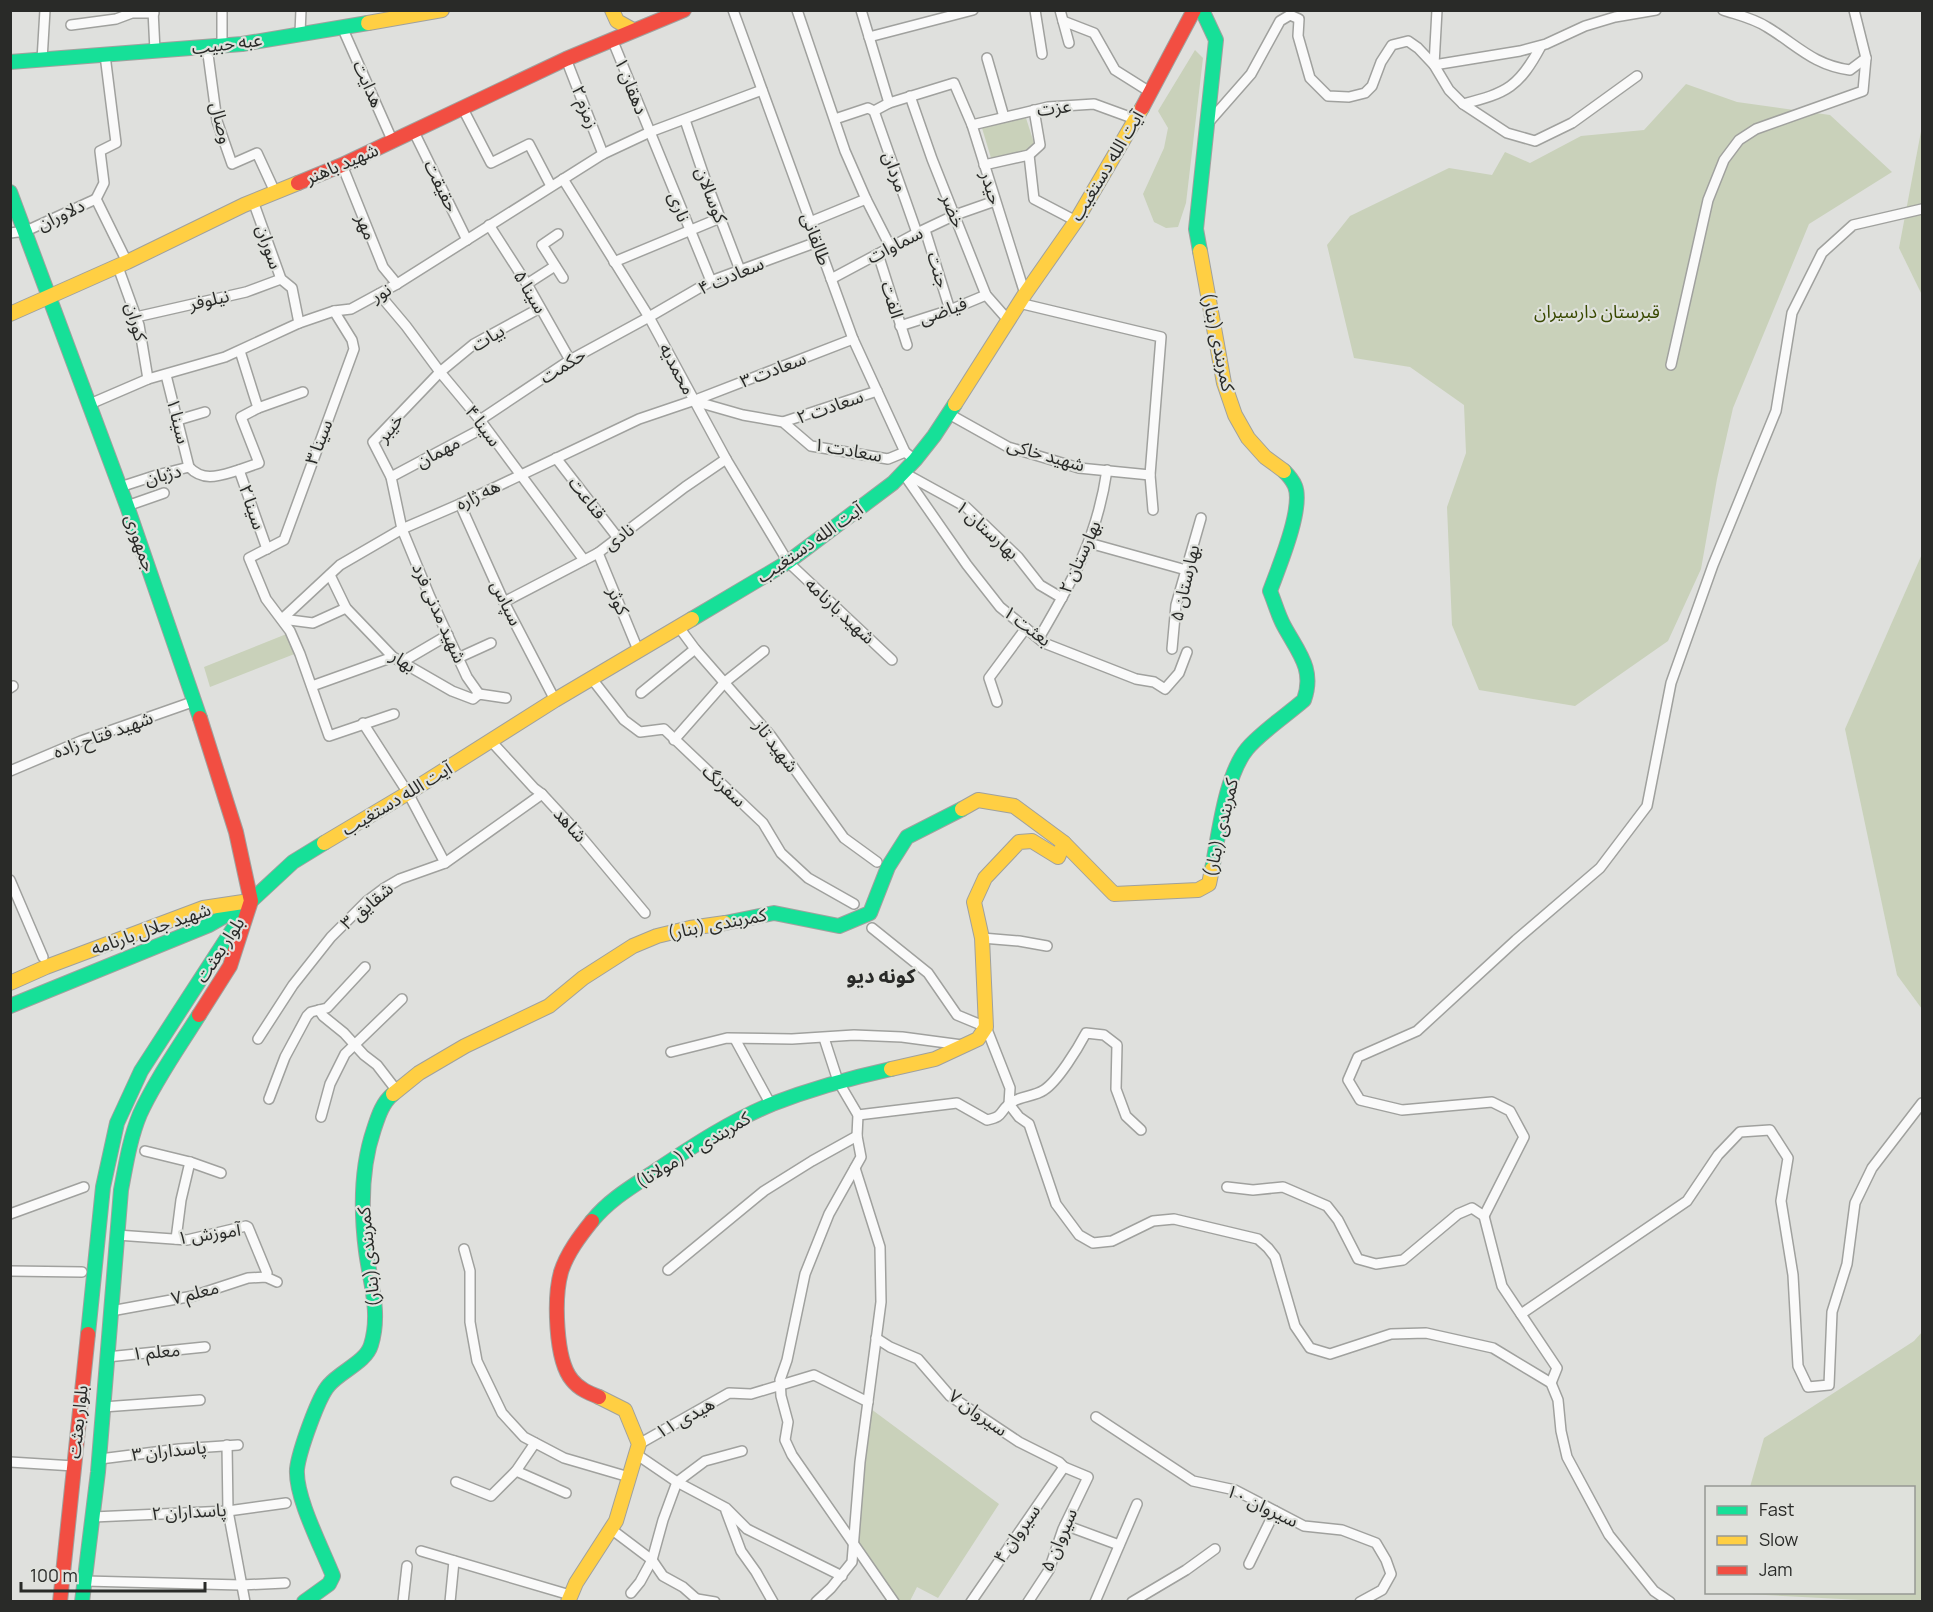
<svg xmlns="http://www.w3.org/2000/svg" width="1933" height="1612" viewBox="0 0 1933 1612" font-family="Manrope,'Noto Sans Arabic',sans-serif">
	<rect width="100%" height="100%" fill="#dfe0dd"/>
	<g fill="#c9d1ba">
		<polygon points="1195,50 1203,58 1186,203 1178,227 1166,228 1154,222 1143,194 1164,148 1168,128 1158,111"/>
		<polygon points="1686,84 1737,102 1830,115 1892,172 1809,224 1733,408 1717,479 1701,569 1668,641 1575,706 1479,690 1452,625 1447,507 1466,453 1464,405 1410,367 1354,358 1327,245 1350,216 1449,168 1492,175 1505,152 1530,163 1581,136 1644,130"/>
		<polygon points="1026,118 1034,143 1029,151 991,158 982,128"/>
		<polygon points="1922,126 1922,295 1899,248"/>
		<polygon points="1922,554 1922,1009 1897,975 1845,729"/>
		<polygon points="289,633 297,653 210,687 204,667"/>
		<polygon points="1922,1332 1922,1601 1880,1601 1728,1593 1914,1592 1914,1488 1750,1487 1764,1438 1914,1341"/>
		<polygon points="867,1406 999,1504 938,1598 917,1587 910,1601 901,1601 897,1599 855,1537"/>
	</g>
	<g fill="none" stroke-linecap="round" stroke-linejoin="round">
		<g stroke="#a0a19e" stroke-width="12">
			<g id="street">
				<polyline points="153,10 155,51"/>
				<polyline points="222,10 222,46"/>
				<polyline points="733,10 853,339 905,452 915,460"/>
				<polyline points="797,10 845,151 866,199 891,248"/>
				<polyline points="861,10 889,103"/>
				<polyline points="1035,10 1042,54"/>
				<polyline points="1060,10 1069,43"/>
				<path d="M1437 10 1434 65 1449 90 1463 104C1507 93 1519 87 1541 46"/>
				<path d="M1723 10C1738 15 1753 18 1767 27 1797 45 1813 65 1850 70L1866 58"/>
				<polyline points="1063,21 1094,33 1115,70 1150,92"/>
				<polyline points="71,25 116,19 132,13 154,13"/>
				<polyline points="342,27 393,142"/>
				<polyline points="300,33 301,10"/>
				<polyline points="869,37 973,10"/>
				<polyline points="612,39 711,281"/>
				<polyline points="207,47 217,121 232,164 257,153 275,192"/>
				<polyline points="987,58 1004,117"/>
				<polyline points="566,59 603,154"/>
				<polyline points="42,60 45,10"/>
				<polyline points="910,96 932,159 986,295 1008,320"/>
				<polyline points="1463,104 1507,133 1535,141 1572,123 1637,76"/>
				<polyline points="462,107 491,163 529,144 551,186"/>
				<polyline points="874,111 917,233"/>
				<polyline points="835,119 868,108 874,111 889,103 954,83 972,125 1025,294"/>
				<polyline points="685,120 704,176 740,270"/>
				<polyline points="1208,123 1251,74 1280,21 1290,15 1299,19 1298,36 1310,78 1328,96 1349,97 1365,93 1372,86 1381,62 1392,45 1408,41 1418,48 1434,65 1520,51 1546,44 1585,26 1615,17 1656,10"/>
				<polyline points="972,125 1048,107 1094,104 1135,119"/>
				<polyline points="414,132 467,240"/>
				<polyline points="1029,155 1034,199 1076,221"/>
				<polyline points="342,165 383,267 397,284"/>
				<polyline points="984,165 1029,155 1040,145 1034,110"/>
				<polyline points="563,179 649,317 726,459 788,562 892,660"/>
				<polyline points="96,199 104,183 100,151 116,143 105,55"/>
				<polyline points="96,199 127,262"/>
				<polyline points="253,201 281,279 292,288 299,323"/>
				<polyline points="810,222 866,199"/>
				<polyline points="489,225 527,284 570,360"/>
				<polyline points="925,230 950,310"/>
				<polyline points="10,233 26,231 96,199"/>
				<polyline points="558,234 542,245 563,278"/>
				<polyline points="878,254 907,345"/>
				<polyline points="614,262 720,218"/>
				<polyline points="118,267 139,325 148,379"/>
				<polyline points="831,279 917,233 955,215 995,201"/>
				<polyline points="527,284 555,266"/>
				<polyline points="379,294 406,326 440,372 480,420 584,560"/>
				<polyline points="1019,303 1161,337 1150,475 1153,510"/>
				<polyline points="334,311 352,340 354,349 284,540 249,558 266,599 290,631 300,654 329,736 394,714"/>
				<polyline points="136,317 246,292 281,279"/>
				<polyline points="900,326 950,310 986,295"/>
				<polyline points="240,351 258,408 241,417 259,463 239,470 267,549"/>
				<polyline points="1671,365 1708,200 1724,160 1739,140 1756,129 1863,91 1866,58 1854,10"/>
				<polyline points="166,375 189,467"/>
				<polyline points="694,401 743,415 783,422 811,446 888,459 905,452"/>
				<polyline points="90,404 148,379 225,357 299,323 334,311 351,309 397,284 603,154 650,132 762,90"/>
				<polyline points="258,408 303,392"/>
				<polyline points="949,414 1008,447 1079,468 1150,475"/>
				<polyline points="178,420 205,412"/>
				<polyline points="480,420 570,360 649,317 711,281 817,242"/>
				<polyline points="783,422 877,391"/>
				<polyline points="556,458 618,538"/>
				<polyline points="903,473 967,565 1000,607 1044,643 1136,679 1154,682 1165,689 1179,673 1187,652"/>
				<polyline points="906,474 966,507 1018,557 1040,585 1062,598"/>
				<polyline points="391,477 485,427"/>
				<path d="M120 487 157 475 189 467C204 483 221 475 239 470"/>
				<polyline points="460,504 504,602 555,700"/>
				<polyline points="127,506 164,493"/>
				<polyline points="1089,543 1186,570"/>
				<polyline points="598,553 638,650"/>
				<polyline points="330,575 346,608 393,657 452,691 473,699 479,694 506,698"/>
				<polyline points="504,602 598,553 685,487 726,459"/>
				<polyline points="282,619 340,565 402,529 460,504 639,419 698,399 853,339"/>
				<polyline points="282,619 313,623 346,608"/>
				<polyline points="678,626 695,649 771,736 844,838 877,862"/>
				<path d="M1039 638C1073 580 1097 538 1107 470"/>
				<polyline points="1172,649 1176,605 1201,518"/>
				<polyline points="458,658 491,643"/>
				<polyline points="402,662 448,635"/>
				<polyline points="592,679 624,720 640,732 664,729 763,823 781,853 808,878 854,904"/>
				<polyline points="312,686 393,657"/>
				<polyline points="10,688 13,686"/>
				<polyline points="641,693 695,649"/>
				<polyline points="479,694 467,677 430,597 402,529 391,477 373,442 440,372 474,344 540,308"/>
				<polyline points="997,702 989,678 1026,628"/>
				<polyline points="363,723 408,793 445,863"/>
				<polyline points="674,740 725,682 764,651"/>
				<polyline points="491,741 534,788 542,794 578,833 645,913"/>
				<polyline points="10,771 81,741 195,701"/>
				<polyline points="10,880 43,957"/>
				<polyline points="872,928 928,973 957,1015 986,1027 1010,1088 1009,1104 1019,1117 1029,1124 1056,1204 1079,1235 1093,1243 1112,1241 1153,1221 1174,1219 1258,1239 1268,1248 1275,1257 1295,1326 1310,1348 1330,1354 1391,1334 1426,1333 1493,1348 1551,1383 1558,1400 1561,1431 1567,1457 1609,1535 1654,1591 1670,1602"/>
				<polyline points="982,938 1019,941 1047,946"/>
				<polyline points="319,1010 323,1016 344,1033 364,1055 377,1065 397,1091"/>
				<polyline points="824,1038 838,1081 858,1115 857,1136 861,1157 829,1214 805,1274 787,1360 780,1380 781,1396 788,1422 785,1440 792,1455 894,1602"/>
				<polyline points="258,1039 293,985 331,937 367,901 383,889 400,879 445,863 542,794"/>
				<polyline points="735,1039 771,1105"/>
				<polyline points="671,1052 727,1038 792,1039 854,1035 902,1037 962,1045"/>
				<polyline points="269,1099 285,1057 307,1016 311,1012 327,1008 365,967"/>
				<path d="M858 1115 957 1103 987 1120C1004 1116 998 1114 1009 1104 1018 1096 1034 1097 1044 1090 1058 1081 1078 1048 1086 1033L1104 1035 1117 1045 1116 1089 1126 1116 1141 1130"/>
				<polyline points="321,1117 330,1084 345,1054 402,999"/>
				<polyline points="145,1151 190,1162 221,1173"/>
				<polyline points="1227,1187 1253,1190 1283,1187 1327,1206 1338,1220 1358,1259 1376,1264 1403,1260 1458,1214 1472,1208 1484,1216 1502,1286 1557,1368 1551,1383"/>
				<polyline points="10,1214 84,1187"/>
				<polyline points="1484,1216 1524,1137 1510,1111 1492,1102 1402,1110 1360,1100 1348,1080 1358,1057 1417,1031 1516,940 1600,868 1647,806 1671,683 1713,565 1776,411 1792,313 1822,253 1853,225 1922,209"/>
				<polyline points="117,1235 187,1240 246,1226 248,1227 267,1273 266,1277"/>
				<polyline points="176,1239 181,1200 190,1162"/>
				<polyline points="464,1249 470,1271 470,1322 477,1361 502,1413 524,1437 564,1458 629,1477"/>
				<polyline points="668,1270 764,1191 812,1161 857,1136"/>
				<polyline points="10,1271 82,1272"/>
				<polyline points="111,1311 193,1296 248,1278 266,1277 277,1282"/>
				<polyline points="1521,1314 1687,1201 1718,1155 1740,1132 1770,1130 1788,1158 1781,1201 1793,1275 1798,1366 1808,1387 1829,1385 1832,1312 1847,1264 1855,1203 1872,1168 1922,1103"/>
				<polyline points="876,1338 890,1347 918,1359 950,1396 1019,1442 1059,1462 1064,1467 1088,1477 1063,1529 1049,1570 1028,1602"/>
				<polyline points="107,1357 205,1347"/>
				<polyline points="103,1407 200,1400"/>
				<polyline points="1096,1417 1193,1481 1235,1490 1304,1526 1342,1530 1376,1543 1386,1560 1391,1574 1382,1590 1360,1602"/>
				<polyline points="639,1444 729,1393 751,1394 814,1375 868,1402"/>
				<polyline points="227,1445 228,1511 245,1602"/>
				<polyline points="636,1454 677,1482 726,1508 747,1529 842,1576"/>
				<polyline points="100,1459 179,1449 238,1445"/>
				<polyline points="10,1462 74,1466"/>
				<polyline points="516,1471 566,1493"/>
				<polyline points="456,1482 491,1496 516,1471 535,1443"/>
				<polyline points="726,1511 741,1551 756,1572 773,1602"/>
				<polyline points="93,1517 228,1511 286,1503"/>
				<polyline points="1065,1525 1119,1545"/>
				<polyline points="611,1529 652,1560 663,1576 683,1587 700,1602"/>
				<polyline points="421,1551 570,1595"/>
				<polyline points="1249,1564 1275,1511"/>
				<polyline points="85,1581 241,1585 285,1583"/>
				<polyline points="631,1593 640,1582 652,1560 663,1520 677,1482 705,1461 742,1451"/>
				<polyline points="697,1599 715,1602"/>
				<polyline points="403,1602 407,1566"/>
				<polyline points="450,1602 454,1561"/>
				<polyline points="816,1602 831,1588 852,1562 860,1462 881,1302 880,1247 855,1168"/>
				<polyline points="971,1602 1064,1467"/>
				<polyline points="1095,1602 1137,1504"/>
				<polyline points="1132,1602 1186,1570 1215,1549"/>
			</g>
		</g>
		<g stroke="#a0a19e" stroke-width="16">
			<g id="fast">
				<polyline points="10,62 242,44 368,23"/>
				<polyline points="10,192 127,506 200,718"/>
				<polyline points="1200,251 1196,229 1216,40 1202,10"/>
				<polyline points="692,619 788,562 893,483 915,460 934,436 955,404"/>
				<path d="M1212 869C1219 834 1225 776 1247 749 1260 733 1288 714 1304 700 1315 669 1298 652 1284 626 1278 615 1275 603 1270 591 1278 569 1304 508 1295 486 1293 481 1288 475 1284 471"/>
				<polyline points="725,923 774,913 839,926 870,913 888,867 907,837 962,809"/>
				<polyline points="10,1006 209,925 251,901 293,862 324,843"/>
				<path d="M592 1221C610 1199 633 1186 657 1170 693 1146 731 1121 772 1104 811 1089 850 1078 891 1069"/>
				<polyline points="88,1334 103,1187 117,1123 141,1071 242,915"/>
				<path d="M82 1602 98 1472 121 1190C126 1164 130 1138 140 1114 156 1079 179 1047 199 1015"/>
				<path d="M304 1602 329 1584 333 1576C322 1548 295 1497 297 1469 299 1452 318 1397 329 1385 341 1371 366 1362 371 1345 381 1313 370 1282 366 1251 361 1212 361 1167 374 1129 378 1117 382 1103 393 1094"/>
			</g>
		</g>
		<g stroke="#a0a19e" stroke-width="16">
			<g id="slow">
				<polyline points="612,10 617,21 633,30"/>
				<polyline points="368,23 442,10"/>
				<polyline points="1200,251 1224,383 1235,415 1248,438 1265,457 1284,471"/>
				<polyline points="10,314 127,262 244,205 298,183"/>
				<polyline points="955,404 1025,294 1076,221 1142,108"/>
				<polyline points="962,809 978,800 1014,806 1064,843 1114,894 1198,890 1209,884 1212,869"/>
				<polyline points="324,843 408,793 555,700 692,619"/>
				<polyline points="10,983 46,967 203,908 243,902"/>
				<polyline points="891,1069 935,1059 978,1039 986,1027 982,938 974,902 985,878 1019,842 1032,841 1058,857 1064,843"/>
				<polyline points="393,1094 419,1073 465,1046 549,1006 583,978 633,946 657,936 690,928 725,923"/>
				<polyline points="568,1602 576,1583 616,1521 639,1444 625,1410 599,1397"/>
			</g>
		</g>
		<g stroke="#a0a19e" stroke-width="16">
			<g id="jam">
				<polyline points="1142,108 1194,10"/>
				<polyline points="298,183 342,165 566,59 684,10"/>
				<polyline points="199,1015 230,966 251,901 236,832 200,718"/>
				<path d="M592 1221C580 1236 567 1253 561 1272 554 1297 555 1360 572 1380 579 1389 589 1393 599 1397"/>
				<polyline points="60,1602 88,1334"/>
			</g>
		</g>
		<use href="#street" stroke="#fafafa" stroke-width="9"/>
		<use href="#fast" stroke="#16e098" stroke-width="14"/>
		<use href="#slow" stroke="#ffcf43" stroke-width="14"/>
		<use href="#jam" stroke="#f24e42" stroke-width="14"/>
	</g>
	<g text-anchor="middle" stroke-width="4.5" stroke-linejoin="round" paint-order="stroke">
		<g font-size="18" fill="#292a28" stroke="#dfe1dc">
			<text transform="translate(227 44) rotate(-7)" y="6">عبه حبیب</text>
			<text transform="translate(368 84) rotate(66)" y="6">هدایت</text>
			<text transform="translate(631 86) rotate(68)" y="6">دهقان ۱</text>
			<text transform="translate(585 107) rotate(69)" y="6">زمزم ۲</text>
			<text transform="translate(1054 108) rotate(-7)" y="6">عزت</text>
			<text transform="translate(221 123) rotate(76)" y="6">وصال</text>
			<text transform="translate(342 164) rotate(-23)" y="6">شهید باهنر</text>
			<text transform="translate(1107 166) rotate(-59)" y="6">آیت الله دستغیب</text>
			<text transform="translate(895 172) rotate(71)" y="6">مردان</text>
			<text transform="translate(441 186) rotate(64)" y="6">حقیقت</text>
			<text transform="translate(991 188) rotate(73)" y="6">حیدر</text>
			<text transform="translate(711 195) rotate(69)" y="6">کوسالان</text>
			<text transform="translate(679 207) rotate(69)" y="6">ناری</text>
			<text transform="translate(953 211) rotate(68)" y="6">خضر</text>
			<text transform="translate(61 215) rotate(-25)" y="6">دلاوران</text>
			<text transform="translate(366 227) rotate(68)" y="6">مهر</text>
			<text transform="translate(816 239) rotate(70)" y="6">طالقانی</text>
			<text transform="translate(895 245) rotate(-27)" y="6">سماوات</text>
			<text transform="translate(269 247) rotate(71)" y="6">سوران</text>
			<text transform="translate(938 270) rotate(73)" y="6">جنت</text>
			<text transform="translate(731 276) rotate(-23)" y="6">سعادت ۴</text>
			<text transform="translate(530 292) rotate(59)" y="6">سینا ۵</text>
			<text transform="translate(381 293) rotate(-29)" y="6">نور</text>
			<text transform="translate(209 300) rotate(-13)" y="6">نیلوفر</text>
			<text transform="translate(892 300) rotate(73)" y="6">الفت</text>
			<text transform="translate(943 311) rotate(-20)" y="6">فیاضی</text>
			<text transform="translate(136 322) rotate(75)" y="6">کوران</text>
			<text transform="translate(488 338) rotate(-31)" y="6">بیات</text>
			<text transform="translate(1218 342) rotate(78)" y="6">کمربندی (بنار)</text>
			<text transform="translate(563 366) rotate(-32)" y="6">حکمت</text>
			<text transform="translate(677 369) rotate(62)" y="6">محمدیه</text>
			<text transform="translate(773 370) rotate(-21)" y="6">سعادت ۳</text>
			<text transform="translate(830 407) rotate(-19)" y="6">سعادت ۲</text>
			<text transform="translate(178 421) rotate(76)" y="6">سینا ۱</text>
			<text transform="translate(483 426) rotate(53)" y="6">سینا ۴</text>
			<text transform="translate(390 428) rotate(-51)" y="6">خیبر</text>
			<text transform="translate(319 442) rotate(-69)" y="6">سینا ۳</text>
			<text transform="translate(848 450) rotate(10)" y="6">سعادت ۱</text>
			<text transform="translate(438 452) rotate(-28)" y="6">مهمان</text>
			<text transform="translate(1046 455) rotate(16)" y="6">شهید خاکی</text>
			<text transform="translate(163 475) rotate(-14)" y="6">دژبان</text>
			<text transform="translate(478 495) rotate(-26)" y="6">هه ژاره</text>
			<text transform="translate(587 498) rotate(52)" y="6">قناعت</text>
			<text transform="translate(252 507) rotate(71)" y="6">سینا ۲</text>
			<text transform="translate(987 530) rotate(42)" y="6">بهارستان ۱</text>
			<text transform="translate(619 537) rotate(-36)" y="6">نادی</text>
			<text transform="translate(140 543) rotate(71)" y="6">جمهوری</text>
			<text transform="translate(810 543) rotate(-35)" y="6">آیت الله دستغیب</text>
			<text transform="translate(1080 557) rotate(-66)" y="6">بهارستان ۲</text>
			<text transform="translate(1185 583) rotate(-77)" y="6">بهارستان ۵</text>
			<text transform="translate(618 601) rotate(67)" y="6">کوثر</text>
			<text transform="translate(506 603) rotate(64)" y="6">سپاس</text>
			<text transform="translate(840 611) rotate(43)" y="6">شهید بارنامه</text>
			<text transform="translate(439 613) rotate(66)" y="6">شهید مدنی فرد</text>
			<text transform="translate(1027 626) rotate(37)" y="6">بعثت ۱</text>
			<text transform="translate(403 661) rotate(33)" y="6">بهار</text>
			<text transform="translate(103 735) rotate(-20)" y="6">شهید فتاح زاده</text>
			<text transform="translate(776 746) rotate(53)" y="6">شهید تاز</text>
			<text transform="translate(724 786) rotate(43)" y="6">سفرنگ</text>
			<text transform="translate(397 799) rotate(-31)" y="6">آیت الله دستغیب</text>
			<text transform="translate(570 825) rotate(48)" y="6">شاهد</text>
			<text transform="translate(1221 828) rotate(-77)" y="6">کمربندی (بنار)</text>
			<text transform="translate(367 906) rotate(-40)" y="6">شقایق ۳</text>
			<text transform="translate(717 924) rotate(-11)" y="6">کمربندی (بنار)</text>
			<text transform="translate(151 929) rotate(-19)" y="6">شهید جلال بارنامه</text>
			<text transform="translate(220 950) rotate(-57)" y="6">بلوار بعثت</text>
			<text transform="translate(693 1150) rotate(-31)" y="6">کمربندی ۲ (مولانا)</text>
			<text transform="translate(209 1234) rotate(-8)" y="6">آموزش ۱</text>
			<text transform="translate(369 1257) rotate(-96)" y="6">کمربندی (بنار)</text>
			<text transform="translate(195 1293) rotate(-14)" y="6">معلم ۷</text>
			<text transform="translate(156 1352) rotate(-5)" y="6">معلم ۱</text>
			<text transform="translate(978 1413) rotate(35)" y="6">سیروان ۷</text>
			<text transform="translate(685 1418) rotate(-29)" y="6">هیدی ۱۱</text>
			<text transform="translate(78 1422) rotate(-84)" y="6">بلوار بعثت</text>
			<text transform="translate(169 1451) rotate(-6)" y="6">پاسداران ۳</text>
			<text transform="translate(1262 1506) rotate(25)" y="6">سیروان ۱۰</text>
			<text transform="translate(189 1512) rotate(-3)" y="6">پاسداران ۲</text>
			<text transform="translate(1017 1534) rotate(-55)" y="6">سیروان ۴</text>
			<text transform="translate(1059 1540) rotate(-67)" y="6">سیروان ۵</text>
		</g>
		<g font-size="18" fill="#384800" stroke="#dfe1dc">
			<text x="1597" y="318">قبرستان دارسیران</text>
		</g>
		<g font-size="20" font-weight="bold" fill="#292a28" stroke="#dfe1dc">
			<text x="881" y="983">کونه دیو</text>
		</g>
	</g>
	<rect width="1933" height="1612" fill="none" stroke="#292a28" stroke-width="24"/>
	<rect x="1705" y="1486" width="210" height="108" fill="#dfe1dc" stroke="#969894" stroke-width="1.5"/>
	<rect x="1717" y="1506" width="30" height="9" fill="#16e098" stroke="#969894" stroke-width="1.5"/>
	<text x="1759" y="1516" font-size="18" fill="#292a28">Fast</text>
	<rect x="1717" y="1536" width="30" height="9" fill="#ffcf43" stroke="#969894" stroke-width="1.5"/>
	<text x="1759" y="1546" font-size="18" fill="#292a28">Slow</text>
	<rect x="1717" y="1566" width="30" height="9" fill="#f24e42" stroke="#969894" stroke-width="1.5"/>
	<text x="1759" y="1576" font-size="18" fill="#292a28">Jam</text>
	<path d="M21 1582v9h184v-9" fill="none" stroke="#292a28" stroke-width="3"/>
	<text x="30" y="1582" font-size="18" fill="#292a28" stroke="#dfe1dc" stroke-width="4.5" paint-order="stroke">100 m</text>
</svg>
